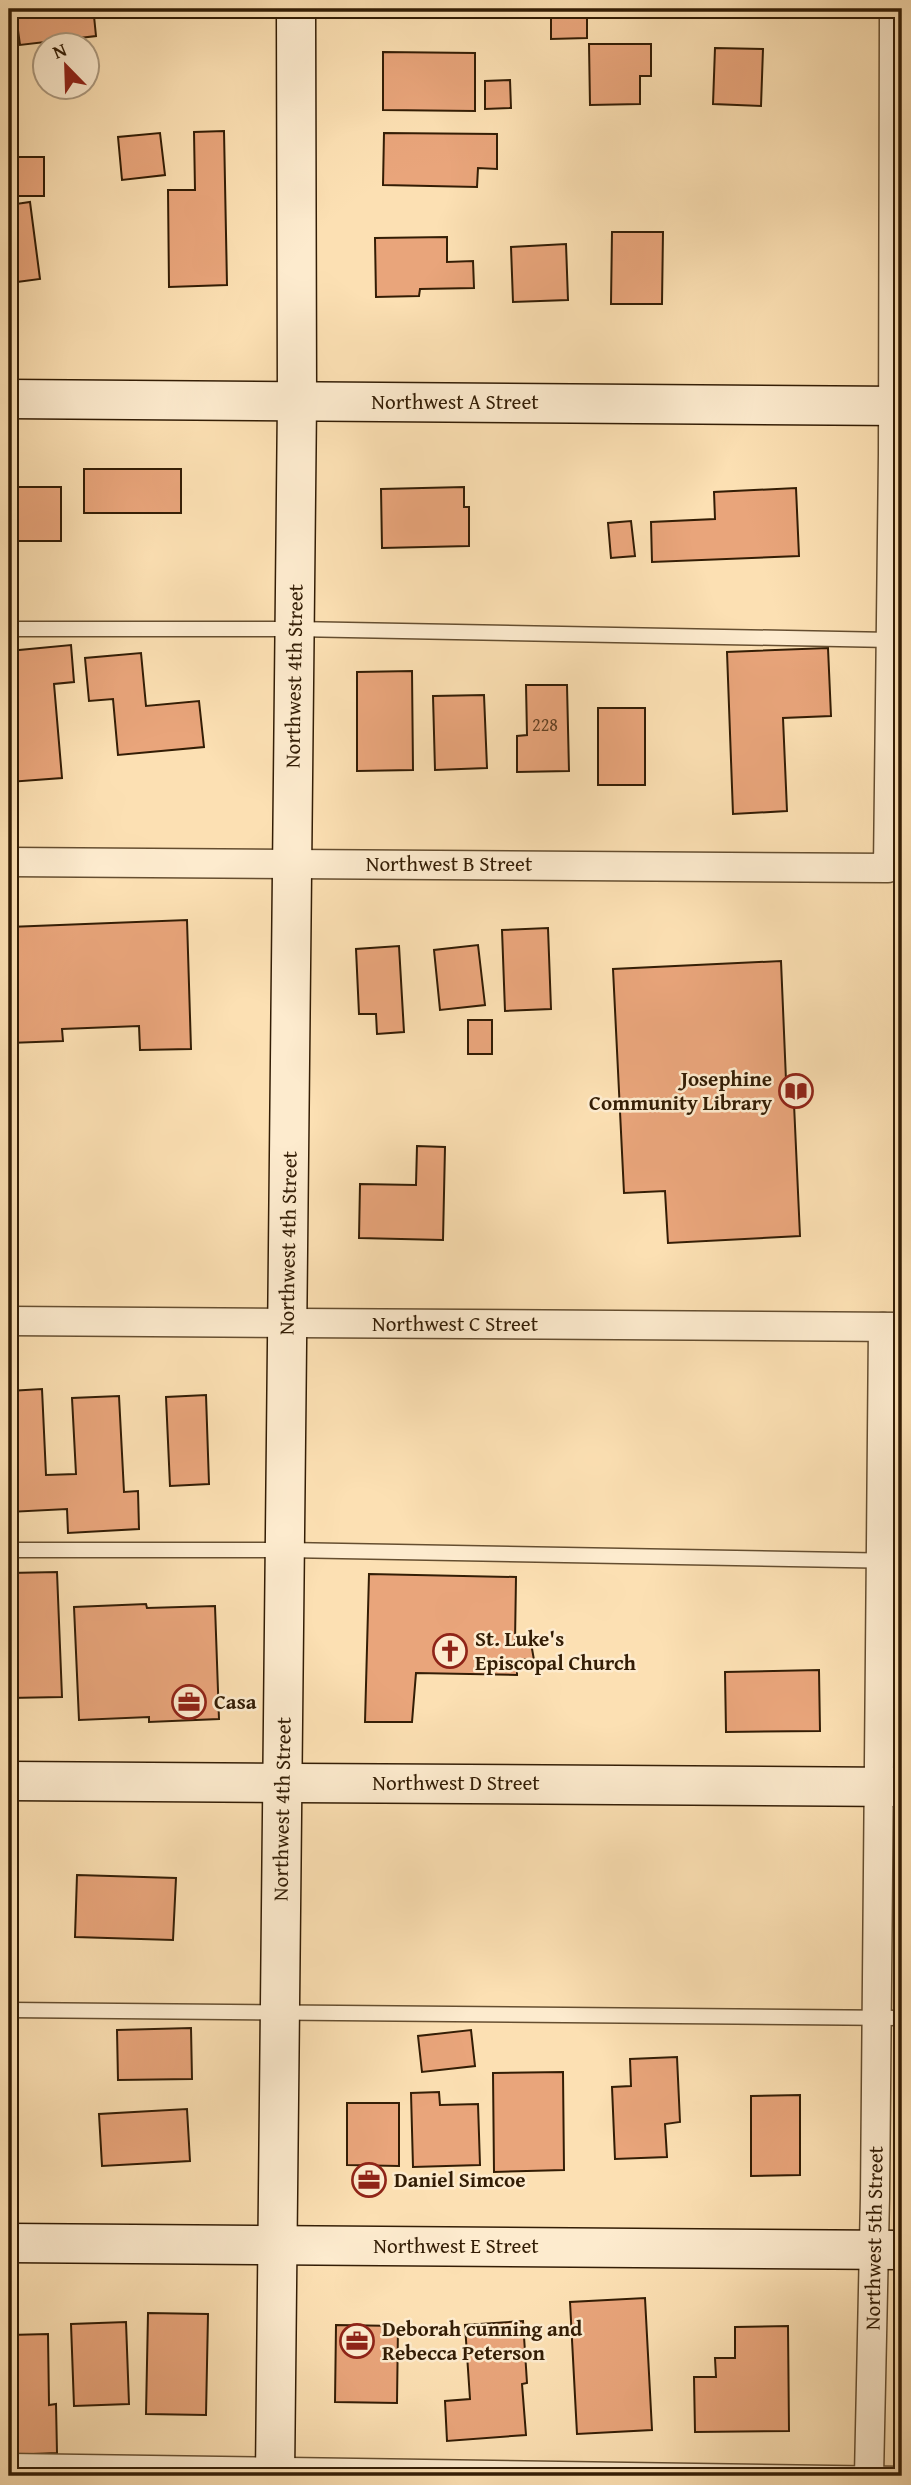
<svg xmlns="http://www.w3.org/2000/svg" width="911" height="2485" viewBox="0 0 911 2485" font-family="'Gentium Book Plus',serif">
	<rect width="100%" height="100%" fill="#fce0b3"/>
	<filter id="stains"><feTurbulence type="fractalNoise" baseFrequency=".00286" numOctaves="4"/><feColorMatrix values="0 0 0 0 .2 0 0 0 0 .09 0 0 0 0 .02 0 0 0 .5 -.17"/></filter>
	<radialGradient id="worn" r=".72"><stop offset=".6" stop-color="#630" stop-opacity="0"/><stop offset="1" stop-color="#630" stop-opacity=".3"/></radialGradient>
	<g fill="#e9a57b" stroke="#331d05" stroke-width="2">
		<polygon points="15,9 126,9 127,12 94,16 96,36 20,45"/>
		<rect x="386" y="9" width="99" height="4"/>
		<polygon points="551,9 587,9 587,38 551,39"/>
		<polygon points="589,44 651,44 651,76 640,76 640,104 590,105"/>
		<polygon points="715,48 763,49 761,106 713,104"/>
		<polygon points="383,52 475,53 475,111 383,110"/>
		<polygon points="510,80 511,108 485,109 485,81"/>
		<polygon points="224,131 227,285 169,287 168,190 195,190 194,132"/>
		<polygon points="160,133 165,175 122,180 118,137"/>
		<polygon points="384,133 497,134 497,169 478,168 477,187 383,185"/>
		<rect x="9" y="157" width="35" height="39"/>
		<polygon points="30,202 40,279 9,283 9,205"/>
		<polygon points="612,232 663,232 662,304 611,304"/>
		<polygon points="447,237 447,262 473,261 474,288 420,289 419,296 376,297 375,238"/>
		<polygon points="566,244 568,300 513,302 511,247"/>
		<rect x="84" y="469" width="97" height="44"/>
		<rect x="10" y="487" width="51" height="54"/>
		<polygon points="464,487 464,507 469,507 469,546 382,548 381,489"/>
		<polygon points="796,488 799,556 652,562 651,522 715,519 714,492"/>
		<polygon points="631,521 635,556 611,558 608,523"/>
		<polygon points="71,645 74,682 54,684 62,778 9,782 9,651"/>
		<polygon points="828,648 831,716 783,718 787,811 733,814 727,652"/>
		<polygon points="141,653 146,706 199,701 204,747 118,755 113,699 89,701 85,658"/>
		<polygon points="412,671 413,770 357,771 357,672"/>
		<polygon points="526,685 567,685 569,771 517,772 517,736 527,735"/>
		<polygon points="484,695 487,768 435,770 433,696"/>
		<rect x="598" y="708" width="47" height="77"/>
		<polygon points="187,920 191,1049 140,1050 139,1026 62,1029 63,1041 9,1043 9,927"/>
		<polygon points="548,928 551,1009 505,1011 502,930"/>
		<polygon points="478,945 485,1005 440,1010 434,950"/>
		<polygon points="399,946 404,1032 377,1034 376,1014 359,1014 356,949"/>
		<polygon points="781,961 787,1104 794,1104 800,1236 668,1243 665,1191 624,1193 613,969"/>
		<rect x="468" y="1020" width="24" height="34"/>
		<polygon points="417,1146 445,1147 443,1240 359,1238 360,1184 416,1185"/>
		<polygon points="42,1389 46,1475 76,1474 72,1398 119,1396 124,1492 138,1491 139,1529 68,1533 67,1509 9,1512 9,1391"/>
		<polygon points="206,1395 209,1484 170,1486 166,1397"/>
		<polygon points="57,1572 62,1697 9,1698 9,1573"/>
		<polygon points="369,1574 516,1577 515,1642 531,1643 534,1660 517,1659 517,1675 416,1673 412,1722 365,1722"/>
		<polygon points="146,1604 147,1608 215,1606 219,1719 149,1722 149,1717 79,1720 74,1607"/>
		<polygon points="819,1670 820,1731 726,1732 725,1672"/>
		<polygon points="77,1875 176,1878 173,1940 75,1937"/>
		<polygon points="9,1933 14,1933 15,1972 9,1972"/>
		<polygon points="191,2028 192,2079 118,2080 117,2030"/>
		<polygon points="471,2030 475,2066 422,2072 418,2036"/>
		<polygon points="677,2057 680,2122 665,2124 667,2157 615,2159 612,2087 631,2086 630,2059"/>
		<polygon points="563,2072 564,2170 494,2172 493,2073"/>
		<polygon points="439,2092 440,2105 478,2104 480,2165 413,2167 411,2093"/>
		<polygon points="800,2095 800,2175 751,2176 751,2096"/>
		<polygon points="347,2103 399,2103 399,2166 347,2165"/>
		<polygon points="187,2109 190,2161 102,2166 99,2114"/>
		<polygon points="645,2298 652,2430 577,2434 570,2302"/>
		<polygon points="148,2313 208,2314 206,2415 146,2414"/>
		<polygon points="523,2321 527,2383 522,2384 526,2435 447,2441 445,2401 470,2399 465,2325"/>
		<polygon points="126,2322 129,2404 74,2406 71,2324"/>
		<polygon points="336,2325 398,2326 397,2403 335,2402"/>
		<polygon points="788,2326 789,2431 695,2432 694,2377 716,2377 715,2358 735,2358 735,2327"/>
		<polygon points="48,2334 49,2405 56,2404 57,2453 9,2455 9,2335"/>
	</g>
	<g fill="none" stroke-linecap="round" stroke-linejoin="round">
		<g stroke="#654e30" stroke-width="17">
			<g id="lane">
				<polyline points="9,629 294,629 891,640"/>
				<polyline points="9,1550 286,1550 902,1561"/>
				<polyline points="9,2010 902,2018"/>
				<polyline points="9,2461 902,2474"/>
			</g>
		</g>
		<g stroke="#654e30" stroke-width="31">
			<g id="street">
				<polyline points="9,862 888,868 893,454 894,9"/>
				<polyline points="9,1321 902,1327"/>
				<polyline points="869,2476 875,2197 883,1327"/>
			</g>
		</g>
		<g stroke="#331d05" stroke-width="41">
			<g id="secondary">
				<polyline points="9,399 902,406"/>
				<polyline points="9,1781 902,1787"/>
				<polyline points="9,2243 902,2250"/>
				<polyline points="275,2476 297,401 296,9"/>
			</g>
		</g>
		<use href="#lane" stroke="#fdebce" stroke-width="14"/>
		<use href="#street" stroke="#fdebce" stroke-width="28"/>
		<use href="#secondary" stroke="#fdebce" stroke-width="38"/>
	</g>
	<defs>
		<g id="library-ring" transform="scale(1.75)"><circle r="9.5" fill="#fdebce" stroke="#8f2418" stroke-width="1.5"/><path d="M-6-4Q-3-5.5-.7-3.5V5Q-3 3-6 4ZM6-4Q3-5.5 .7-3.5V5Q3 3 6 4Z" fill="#8f2418"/></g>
		<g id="church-ring" transform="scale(1.75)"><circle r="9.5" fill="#fdebce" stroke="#8f2418" stroke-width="1.5"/><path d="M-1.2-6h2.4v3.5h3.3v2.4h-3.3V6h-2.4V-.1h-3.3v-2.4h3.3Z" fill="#8f2418"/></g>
		<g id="office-ring" transform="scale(1.75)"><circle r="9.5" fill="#fdebce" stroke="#8f2418" stroke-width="1.5"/><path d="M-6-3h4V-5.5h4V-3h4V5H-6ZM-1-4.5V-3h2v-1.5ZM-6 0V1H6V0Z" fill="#8f2418"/></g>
	</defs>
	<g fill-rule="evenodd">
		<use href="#library-ring" x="796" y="1091"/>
		<use href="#church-ring" x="450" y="1651"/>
		<use href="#office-ring" x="189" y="1702"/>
		<use href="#office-ring" x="369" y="2180"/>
		<use href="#office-ring" x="357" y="2341"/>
	</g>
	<g text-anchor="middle" stroke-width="5" stroke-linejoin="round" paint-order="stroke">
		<g font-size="18" fill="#603f22">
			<text x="545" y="731">228</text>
		</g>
		<g font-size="21" fill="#331d05" stroke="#fdebce">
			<text x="455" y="409">Northwest A Street</text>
			<text transform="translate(294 676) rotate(-89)" y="7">Northwest 4th Street</text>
			<text x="449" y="871">Northwest B Street</text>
			<text transform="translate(288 1243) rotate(-89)" y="7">Northwest 4th Street</text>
			<text x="455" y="1331">Northwest C Street</text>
			<text x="456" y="1790">Northwest D Street</text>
			<text transform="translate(282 1809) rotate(-89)" y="7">Northwest 4th Street</text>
			<text transform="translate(874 2238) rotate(-89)" y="7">Northwest 5th Street</text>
			<text x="456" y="2253">Northwest E Street</text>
		</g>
		<g font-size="21" font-weight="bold" fill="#331d05" stroke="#fdebce" text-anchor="start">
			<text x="772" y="1086" text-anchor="end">Josephine<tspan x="772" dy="24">Community Library</tspan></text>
			<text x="475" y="1646">St. Luke's<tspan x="475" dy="24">Episcopal Church</tspan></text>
			<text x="214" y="1709">Casa</text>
			<text x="394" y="2187">Daniel Simcoe</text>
			<text x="382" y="2336">Deborah cunning and<tspan x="382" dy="24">Rebecca Peterson</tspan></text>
		</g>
	</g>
	<rect width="911" height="2485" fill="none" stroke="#fce0b3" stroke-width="35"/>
	<rect x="10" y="10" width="890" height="2464" fill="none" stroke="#331d05" stroke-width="3.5"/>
	<rect x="18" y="18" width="876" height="2450" fill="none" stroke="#331d05" stroke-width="2"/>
	<g transform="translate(66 66) rotate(337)"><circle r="33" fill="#fdebce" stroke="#ac997e" stroke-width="2"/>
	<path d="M0-5L12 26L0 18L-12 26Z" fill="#8f2418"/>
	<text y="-10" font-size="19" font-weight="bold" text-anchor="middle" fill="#331d05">N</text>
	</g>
	<rect width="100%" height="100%" filter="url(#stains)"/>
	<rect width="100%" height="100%" fill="url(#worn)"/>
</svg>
